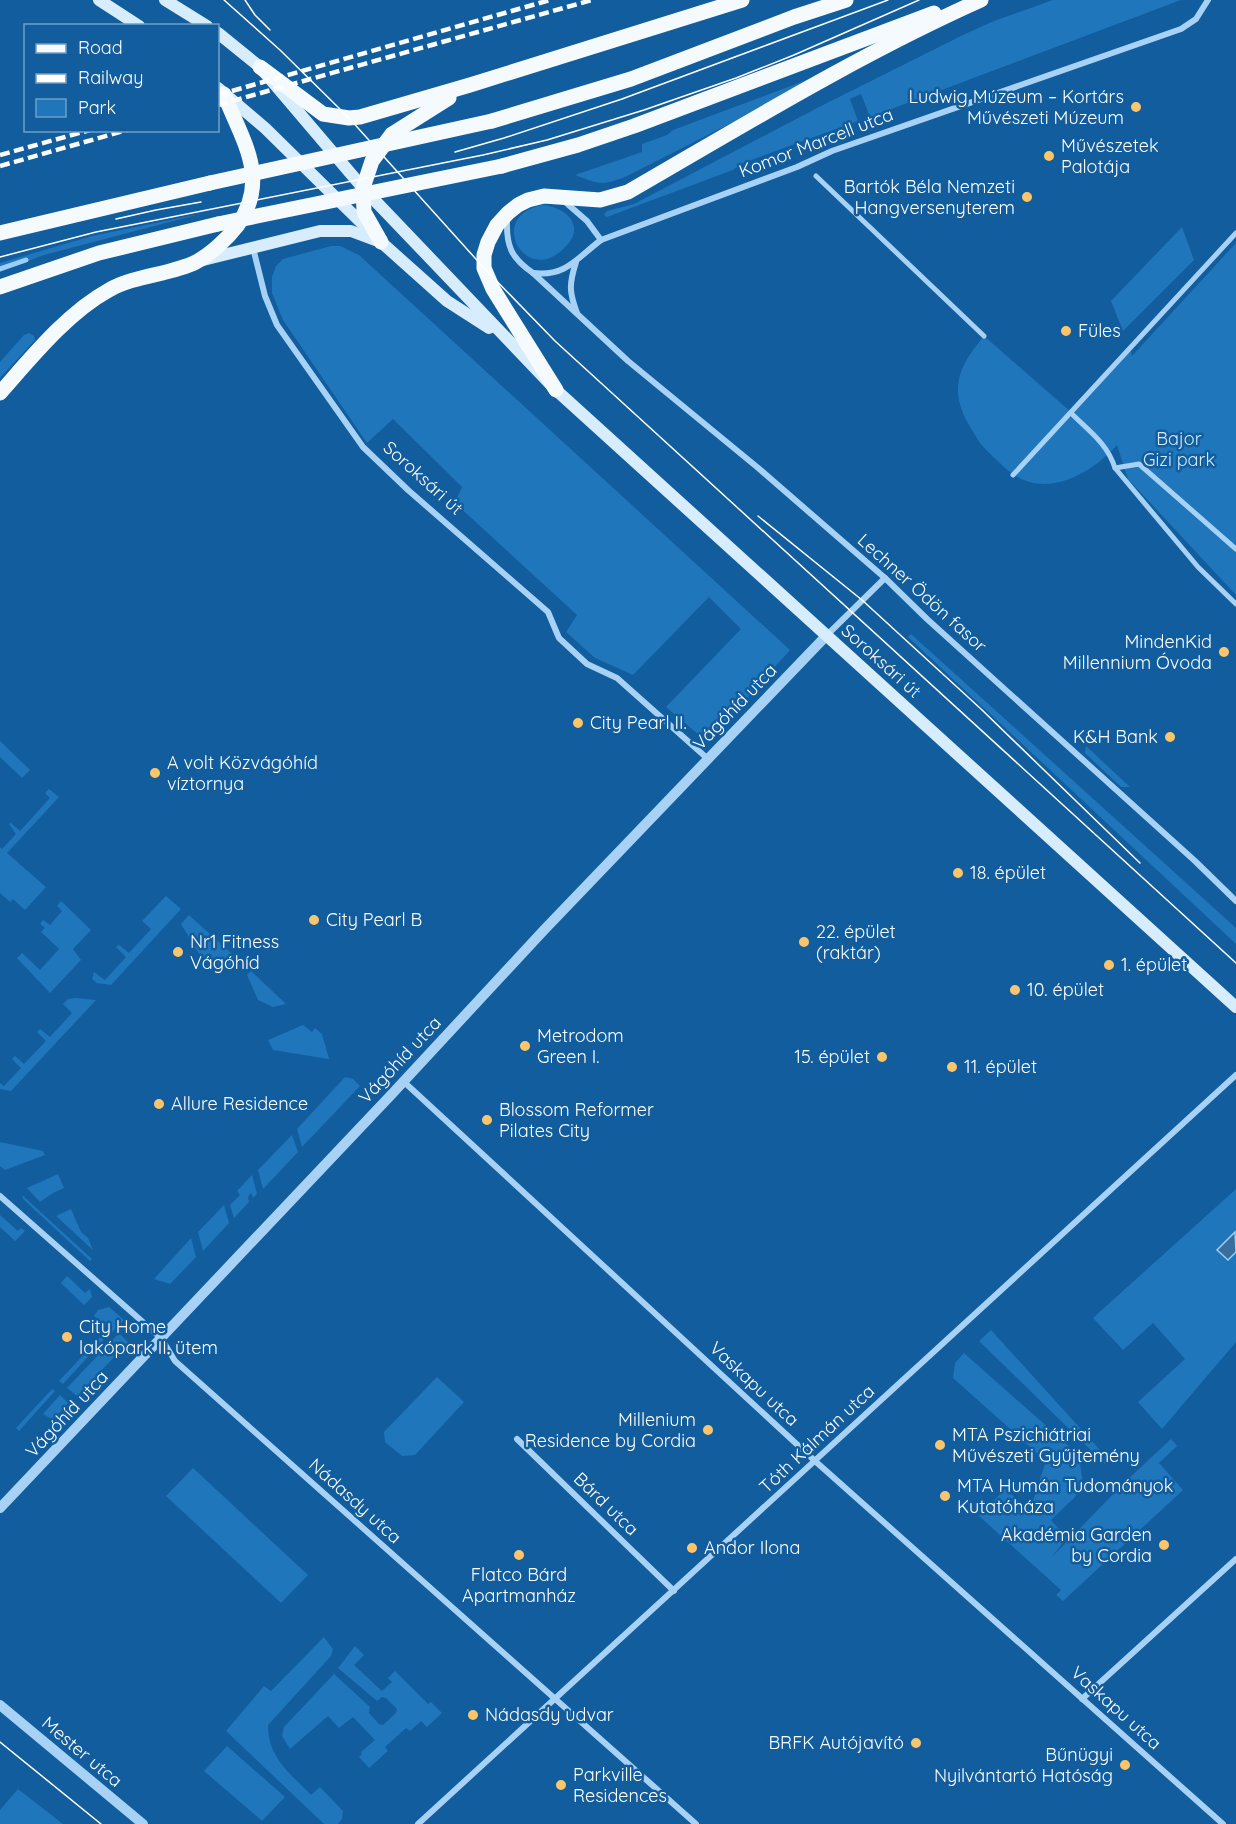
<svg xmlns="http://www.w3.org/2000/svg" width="1236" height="1824" viewBox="0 0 1236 1824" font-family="Quicksand,sans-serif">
	<rect width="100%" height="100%" fill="#115d9e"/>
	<g fill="#2076bb">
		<polygon points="1053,0 1181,0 870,117 861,94 850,99 858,121 743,163 733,170 607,217 604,215 607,211 634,204 819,107 965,34 994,21"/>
		<path d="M823 74 826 75 625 177C601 186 599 184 575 175L642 152V144L667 135 673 130Z"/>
		<path d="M543 205C564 207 585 224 568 244 528 292 483 216 543 205Z"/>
		<polygon points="204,213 44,255 0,272 0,263 92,236"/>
		<polygon points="1182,227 1194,260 1123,331 1111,301"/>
		<path d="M1236 243V595L1128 479 1117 445C1093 472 1049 499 1013 474 1008 471 1003 466 999 462 990 454 981 446 975 435 966 421 957 405 958 388 959 367 971 352 984 336L1071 412 1130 347 1132 356Z"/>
		<polygon points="331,246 340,246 359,255 790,650 717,732 699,735 666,707 741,629 709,597 633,675 595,658 566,632 577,615 455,503 462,487 393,419 367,443 283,320 272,293 272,277 276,266 283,259"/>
		<polygon points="29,333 34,336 35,340 0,378 0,362 24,335"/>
		<polygon points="911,634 1236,928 1236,944 908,637"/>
		<polygon points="0,741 30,770 22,778 0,757"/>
		<polygon points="1086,746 1130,787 1121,787 1085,753"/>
		<polygon points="49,789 59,797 7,853 46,887 25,910 13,899 10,902 0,893 0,847 2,849 16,834 9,824 11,823 20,831 50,798 45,793"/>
		<polygon points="166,896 181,909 111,985 97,983 92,979 94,972 105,980 126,957 116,947 119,945 129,953 151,929 142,921"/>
		<polygon points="61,901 91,930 73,949 81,960 50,993 17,958 22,953 40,970 59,949 41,932 45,928 40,924 43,920 50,925 62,911 57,906"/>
		<polygon points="189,915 243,964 240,969 203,960 181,924"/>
		<polygon points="251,971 286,1004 273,1007 258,1000 247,975"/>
		<polygon points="76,998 96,1000 11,1091 0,1089 0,1083 4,1086 21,1068 12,1059 15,1056 24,1064 46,1041 37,1032 40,1029 50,1037 72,1013 63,1004 68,999"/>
		<polygon points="303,1025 312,1032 315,1028 322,1034 329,1059 273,1050 268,1040"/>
		<polygon points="345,1077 353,1079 360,1086 302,1147 297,1129"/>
		<polygon points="292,1135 298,1152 263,1189 258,1170"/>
		<polygon points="0,1142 43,1151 45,1155 5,1170 0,1166"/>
		<polygon points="58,1174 64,1188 53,1193 40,1202 27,1188"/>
		<polygon points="252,1175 257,1194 253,1198 251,1193 248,1197 249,1202 234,1218 230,1205 240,1195 237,1191"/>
		<polygon points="1236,1189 1236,1342 1162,1429 1138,1402 1185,1359 1153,1323 1123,1350 1093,1318"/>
		<polygon points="22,1195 92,1259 90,1261 23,1199"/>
		<polygon points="224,1205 229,1223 203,1251 198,1232"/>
		<polygon points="71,1209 81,1232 88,1238 93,1250 56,1216"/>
		<polygon points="0,1215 18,1231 21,1228 25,1231 15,1241 0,1227"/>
		<polygon points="191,1238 196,1257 170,1284 154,1279"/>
		<polygon points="67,1276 85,1293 90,1289 92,1297 84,1305 61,1283"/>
		<polygon points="109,1307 124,1320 112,1332 94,1316 98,1310"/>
		<polygon points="991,1330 1109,1460 1105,1464 979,1341"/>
		<polygon points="119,1333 129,1343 128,1348 126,1350 123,1348 77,1396 67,1388"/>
		<polygon points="103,1334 107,1336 63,1384 59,1381"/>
		<polygon points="964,1353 1079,1455 1083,1485 1074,1498 1051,1520 1067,1538 1051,1558 1125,1482 1171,1439 1177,1446 1159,1463 1183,1490 1063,1601 1056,1595 1061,1590 979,1516 1005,1489 1030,1510 1046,1461 953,1378 955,1363"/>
		<polygon points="437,1377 464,1402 415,1455 402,1456 385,1442 384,1432"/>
		<polygon points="52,1389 55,1391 19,1431 16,1428"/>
		<polygon points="60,1395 68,1403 53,1420 43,1414"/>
		<polygon points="193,1468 308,1575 281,1603 166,1496"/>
		<path d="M324 1637 333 1649 331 1656 268 1725C268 1758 290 1773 311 1795L320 1787 343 1811 342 1819 338 1824H324L226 1731 264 1686 271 1691Z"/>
		<polygon points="355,1646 364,1655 354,1665 382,1691 392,1682 388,1678 395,1671 428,1704 431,1702 442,1713 427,1727 421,1721 410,1731 406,1728 385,1747 388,1751 369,1768 359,1757 362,1754 361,1752 375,1740 353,1717 339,1728 328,1716 290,1749 282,1736 284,1727 334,1674 370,1707 369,1713 379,1724 383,1725 396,1713 397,1709 386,1698 382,1697 377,1701 338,1668"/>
		<polygon points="227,1746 285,1797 262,1821 204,1771"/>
		<polygon points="18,1789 63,1824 0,1824 0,1810"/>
	</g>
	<polygon fill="#3a6f9d" stroke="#99cff8" stroke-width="1.5" points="1235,1232 1236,1252 1228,1260 1217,1250"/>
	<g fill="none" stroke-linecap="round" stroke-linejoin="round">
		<polyline stroke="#99cff8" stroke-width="5" points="0,269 26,260"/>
		<g stroke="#a7d2f5" stroke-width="5">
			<polyline points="816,176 984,336"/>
			<path d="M1071 413C1089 431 1107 443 1115 468L1198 567 1236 604"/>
			<polyline points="1115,468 1139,464 1236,549"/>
			<polyline points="1013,475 1236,233"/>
		</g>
		<g stroke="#a7d2f5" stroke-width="6">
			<polyline points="564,201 587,221 601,240"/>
			<path d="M507 219C506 246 511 258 533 273L628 361 757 467 885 578 927 619 1195 861 1236 901"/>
			<polyline points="253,248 265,296 277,325 363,447 408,490 548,612 559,638 587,664 617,678 708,759"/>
			<path d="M576 262C569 284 569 292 577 313"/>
			<path d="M533 273C566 277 577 258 601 240L797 167 832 151 1181 29 1196 19 1208 0"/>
			<polyline points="826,636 885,578"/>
			<polyline points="403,1081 815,1461 1223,1824"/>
			<polyline points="0,1196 161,1338 175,1361 696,1824"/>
			<polyline points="517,1439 674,1591"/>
			<polyline points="1082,1699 1236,1559"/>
			<polyline points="418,1824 1236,1075"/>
		</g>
		<g stroke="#a7d2f5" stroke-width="10">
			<polyline points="0,1508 391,1095 544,930 826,636"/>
			<polyline points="0,1705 143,1824"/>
		</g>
		<g stroke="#d7ecfd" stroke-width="12">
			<polyline points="99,0 139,26"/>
			<polyline points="165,0 207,26"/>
			<polyline points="218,33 260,67 363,188 556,390 1236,1007"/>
			<polyline points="218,88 265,128 381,242 447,301 489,328"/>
			<polyline points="203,260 320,231 351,231 375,240"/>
		</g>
		<g stroke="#f5faff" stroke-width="15">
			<polyline points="260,67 323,114 349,118 360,117 470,85 742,0"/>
			<polyline points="492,121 631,79 794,17 846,0"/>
			<polyline points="502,166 578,145 634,126 934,13"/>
			<polyline points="0,233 210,183"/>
			<polyline points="381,242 364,212 363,188 372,161 392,134 449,98"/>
			<polyline points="0,287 99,253 218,224"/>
			<path d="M556 390 493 289 484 268V255L488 242 497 225 508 213 518 205 528 200 544 196 600 200 628 192C744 125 858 55 981 0"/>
			<path d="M0 393C31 358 67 313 109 290 135 275 170 275 196 262 211 254 227 239 237 226 271 179 242 140 224 94"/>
		</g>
		<g stroke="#fff" stroke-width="1.5">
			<polyline points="224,0 280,50 349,118 484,268 555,341 1236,963"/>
			<polyline points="245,0 255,15 270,30"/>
			<polyline points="455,152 504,138 622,99 888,0"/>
			<polyline points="116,219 156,210 201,202"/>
			<polyline points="0,257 96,232 483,155 547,140 644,110 736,78 794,55 919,0"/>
			<polyline points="758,516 862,600 981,709 1140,863"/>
			<polyline points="0,1742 101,1824"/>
		</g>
		<g stroke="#fff" stroke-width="4.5" stroke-dasharray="10 4.5" stroke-linecap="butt">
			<polyline points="218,95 550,0"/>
			<polyline points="218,105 592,0"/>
			<polyline points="0,155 90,130"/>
			<polyline points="0,166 127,130"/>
		</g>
		<g stroke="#f5faff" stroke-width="15">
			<polyline points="210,183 492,121"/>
			<polyline points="218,224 502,166"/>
		</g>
	</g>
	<g fill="#ffc56b" stroke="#115d9e" stroke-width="2">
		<circle cx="1136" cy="107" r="6"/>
		<circle cx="1049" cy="156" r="6"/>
		<circle cx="1027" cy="197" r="6"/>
		<circle cx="1066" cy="331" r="6"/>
		<circle cx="1224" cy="652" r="6"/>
		<circle cx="578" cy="723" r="6"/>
		<circle cx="1170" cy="737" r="6"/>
		<circle cx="155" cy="773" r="6"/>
		<circle cx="958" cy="873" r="6"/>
		<circle cx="314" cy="920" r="6"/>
		<circle cx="804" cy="942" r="6"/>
		<circle cx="178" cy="952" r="6"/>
		<circle cx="1109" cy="965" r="6"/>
		<circle cx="1015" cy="990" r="6"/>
		<circle cx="525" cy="1046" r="6"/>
		<circle cx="882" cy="1057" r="6"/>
		<circle cx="952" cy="1067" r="6"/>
		<circle cx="159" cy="1104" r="6"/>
		<circle cx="487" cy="1120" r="6"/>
		<circle cx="67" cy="1337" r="6"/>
		<circle cx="708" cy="1430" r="6"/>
		<circle cx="940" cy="1445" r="6"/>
		<circle cx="945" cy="1496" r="6"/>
		<circle cx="1164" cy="1545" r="6"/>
		<circle cx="692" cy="1548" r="6"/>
		<circle cx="519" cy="1555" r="6"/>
		<circle cx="473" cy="1715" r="6"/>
		<circle cx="916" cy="1743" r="6"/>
		<circle cx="1125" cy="1765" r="6"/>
		<circle cx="561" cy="1785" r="6"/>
	</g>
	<g text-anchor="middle" stroke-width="5" stroke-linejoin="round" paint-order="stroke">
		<g font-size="18" fill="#fff" stroke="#115d9e" text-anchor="start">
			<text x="1124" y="103" text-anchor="end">Ludwig Múzeum – Kortárs<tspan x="1124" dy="21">Művészeti Múzeum</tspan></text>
			<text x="1061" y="152">Művészetek<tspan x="1061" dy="21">Palotája</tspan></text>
			<text x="1015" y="193" text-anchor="end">Bartók Béla Nemzeti<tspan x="1015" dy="21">Hangversenyterem</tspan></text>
			<text x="1078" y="337">Füles</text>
			<text x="1212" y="648" text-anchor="end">MindenKid<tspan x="1212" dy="21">Millennium Óvoda</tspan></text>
			<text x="590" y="729">City Pearl II.</text>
			<text x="1158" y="743" text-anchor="end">K&amp;H Bank</text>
			<text x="167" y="769">A volt Közvágóhíd<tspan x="167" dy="21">víztornya</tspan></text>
			<text x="970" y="879">18. épület</text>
			<text x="326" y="926">City Pearl B</text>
			<text x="816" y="938">22. épület<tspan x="816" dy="21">(raktár)</tspan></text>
			<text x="190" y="948">Nr1 Fitness<tspan x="190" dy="21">Vágóhíd</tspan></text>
			<text x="1121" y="971">1. épület</text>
			<text x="1027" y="996">10. épület</text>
			<text x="537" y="1042">Metrodom<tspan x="537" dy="21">Green I.</tspan></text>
			<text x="870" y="1063" text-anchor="end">15. épület</text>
			<text x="964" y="1073">11. épület</text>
			<text x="171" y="1110">Allure Residence</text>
			<text x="499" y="1116">Blossom Reformer<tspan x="499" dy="21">Pilates City</tspan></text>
			<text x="79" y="1333">City Home<tspan x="79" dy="21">lakópark II. ütem</tspan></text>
			<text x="696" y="1426" text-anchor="end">Millenium<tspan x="696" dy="21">Residence by Cordia</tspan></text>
			<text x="952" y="1441">MTA Pszichiátriai<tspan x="952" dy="21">Művészeti Gyűjtemény</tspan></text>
			<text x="957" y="1492">MTA Humán Tudományok<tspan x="957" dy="21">Kutatóháza</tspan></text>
			<text x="1152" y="1541" text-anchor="end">Akadémia Garden<tspan x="1152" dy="21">by Cordia</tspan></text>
			<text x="704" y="1554">Andor Ilona</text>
			<text x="519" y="1581" text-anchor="middle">Flatco Bárd<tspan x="519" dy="21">Apartmanház</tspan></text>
			<text x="485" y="1721">Nádasdy udvar</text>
			<text x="904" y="1749" text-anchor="end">BRFK Autójavító</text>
			<text x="1113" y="1761" text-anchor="end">Bűnügyi<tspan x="1113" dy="21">Nyilvántartó Hatóság</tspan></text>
			<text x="573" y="1781">Parkville<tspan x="573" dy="21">Residences</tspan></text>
		</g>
		<g font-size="18" fill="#fff" stroke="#115d9e">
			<text transform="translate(816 143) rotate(-21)" y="6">Komor Marcell utca</text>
			<text transform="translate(423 478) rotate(42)" y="6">Soroksári út</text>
			<text transform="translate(922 593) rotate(42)" y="6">Lechner Ödön fasor</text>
			<text transform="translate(881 661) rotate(42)" y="6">Soroksári út</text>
			<text transform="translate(735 707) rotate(-46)" y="6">Vágóhíd utca</text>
			<text transform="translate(400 1060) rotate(-47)" y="6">Vágóhíd utca</text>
			<text transform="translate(754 1384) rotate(43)" y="6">Vaskapu utca</text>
			<text transform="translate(67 1414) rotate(-47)" y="6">Vágóhíd utca</text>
			<text transform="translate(817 1439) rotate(-43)" y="6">Tóth Kálmán utca</text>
			<text transform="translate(355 1501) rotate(42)" y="6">Nádasdy utca</text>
			<text transform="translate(606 1504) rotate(44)" y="6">Bárd utca</text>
			<text transform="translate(1116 1708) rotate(42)" y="6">Vaskapu utca</text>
			<text transform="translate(82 1752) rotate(40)" y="6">Mester utca</text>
		</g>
		<g font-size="18" fill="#d0e9fe" stroke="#115d9e">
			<text x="1179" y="445">Bajor<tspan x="1179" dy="21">Gizi park</tspan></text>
		</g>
	</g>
	<rect x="24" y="24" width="195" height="108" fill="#115d9e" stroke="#709ec5" stroke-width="1.5"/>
	<rect x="36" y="44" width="30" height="9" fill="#f5faff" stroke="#709ec5" stroke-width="1.5"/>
	<text x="78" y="54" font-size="18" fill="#ffffff">Road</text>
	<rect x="36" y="74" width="30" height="9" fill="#ffffff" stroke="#709ec5" stroke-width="1.5"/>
	<text x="78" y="84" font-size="18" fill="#ffffff">Railway</text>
	<rect x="36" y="99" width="30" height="18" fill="#2076bb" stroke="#709ec5" stroke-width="1.5"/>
	<text x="78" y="114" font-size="18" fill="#ffffff">Park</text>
</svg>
